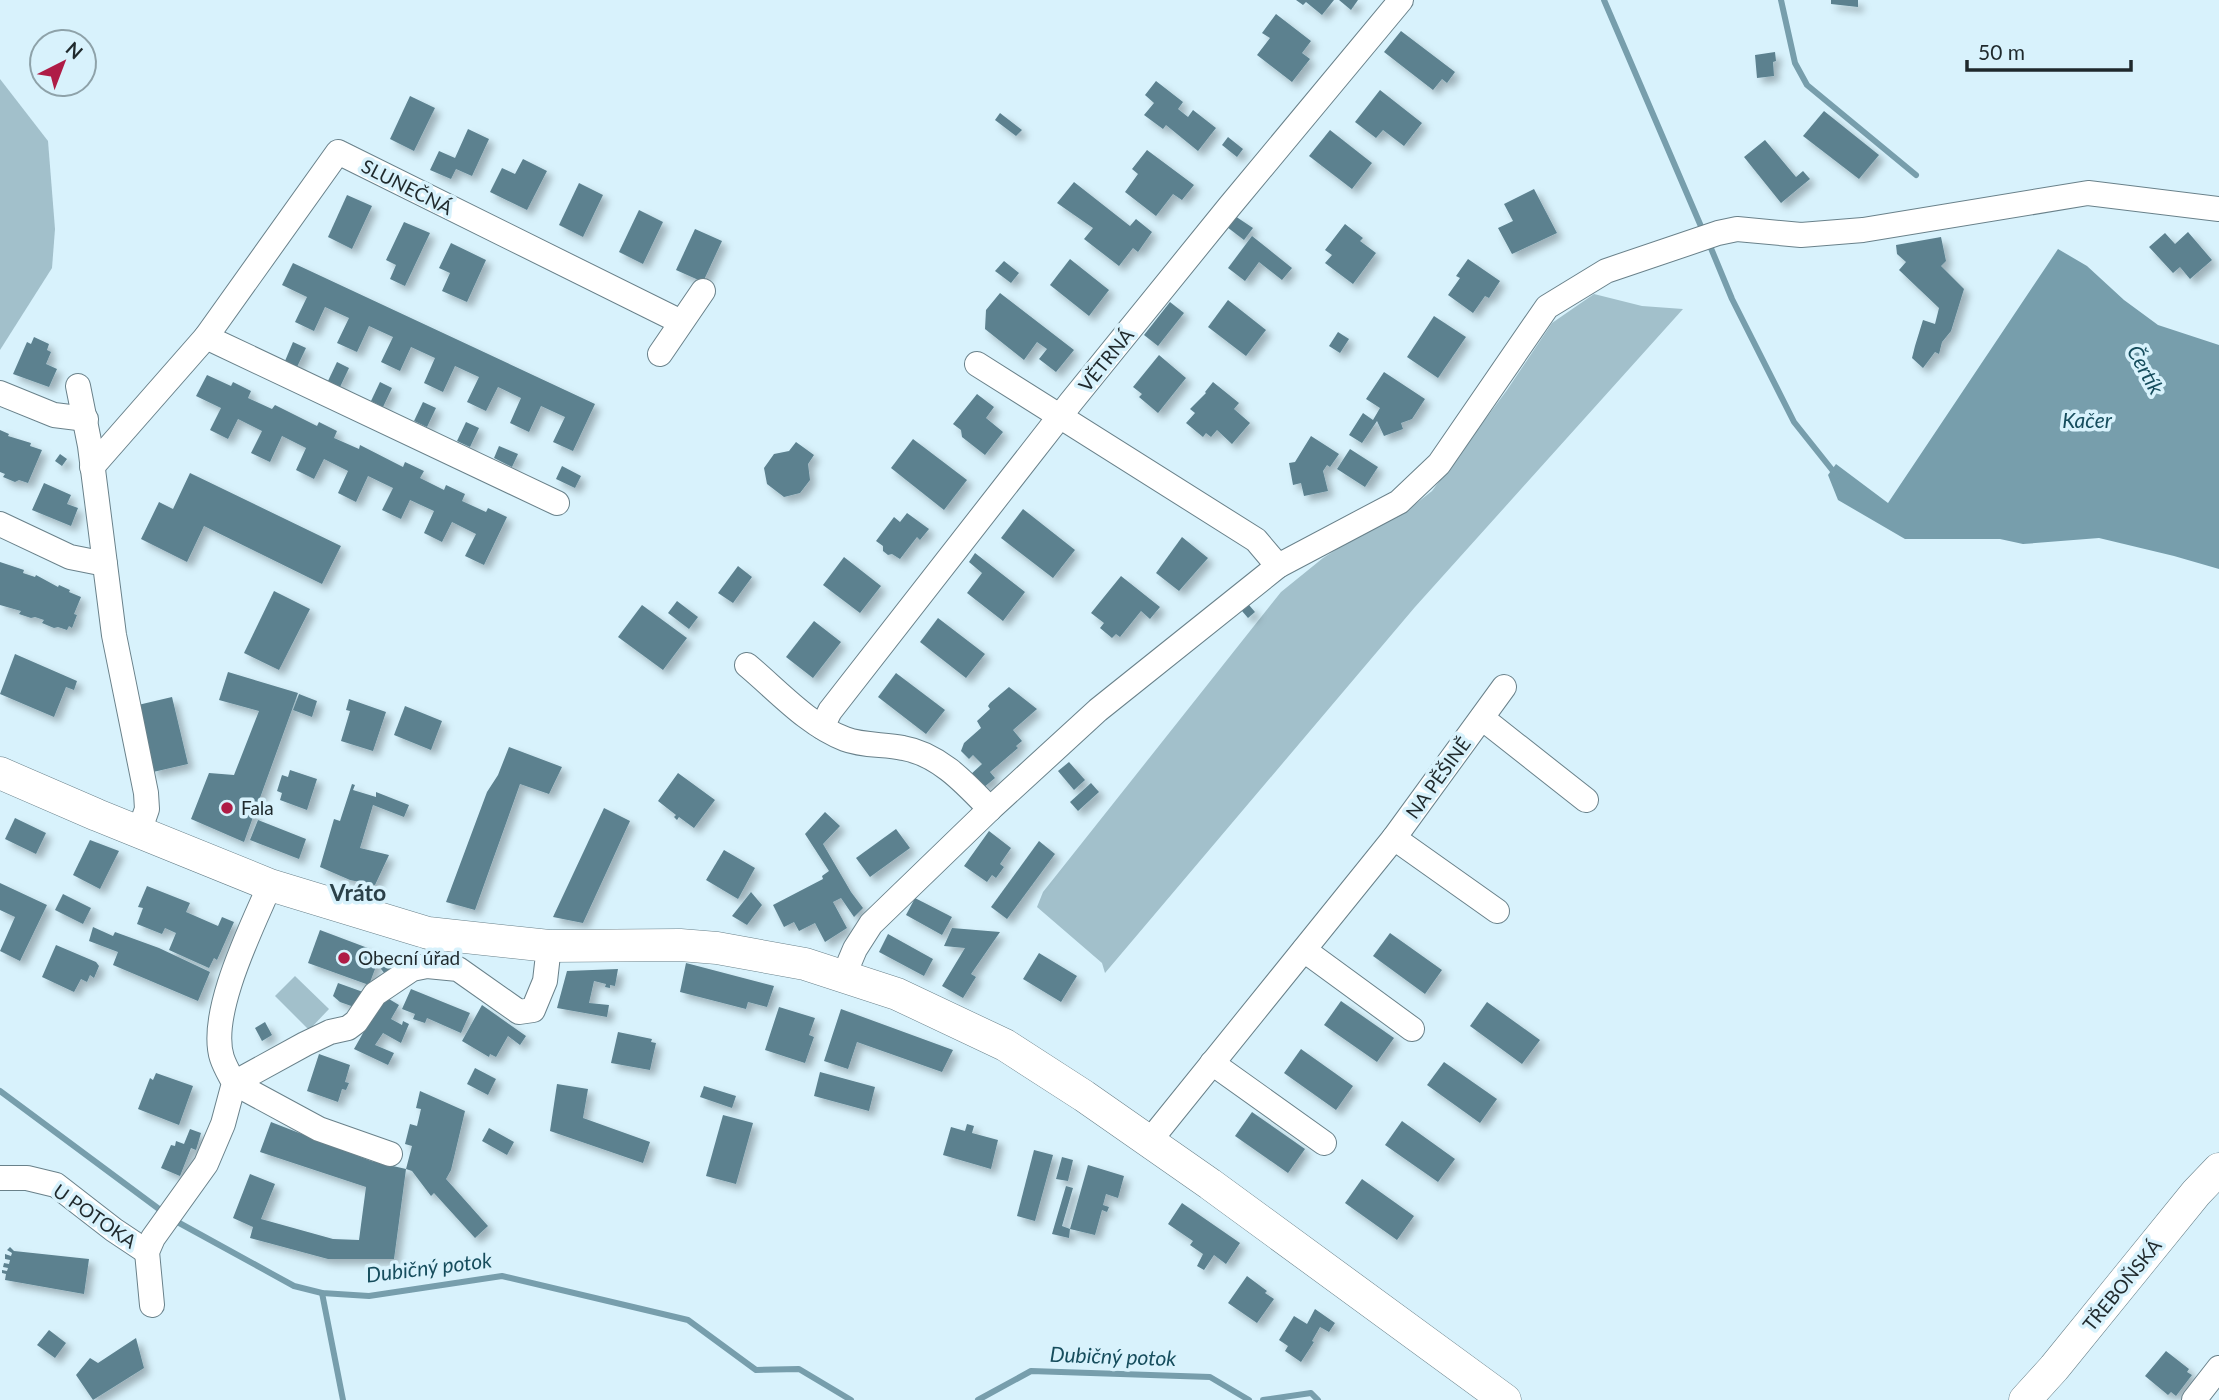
<svg xmlns="http://www.w3.org/2000/svg" width="2219" height="1400" viewBox="0 0 2219 1400" font-family="Lato,sans-serif">
	<defs>
		<filter id="shadow"><feDropShadow dx="5.5" dy="5.5" stdDeviation="3.5" flood-color="#0004"/></filter>
	</defs>
	<rect width="100%" height="100%" fill="#d8f2fc"/>
	<g fill="#a2c0cb">
		<polygon points="0,79 48,141 55,229 52,268 0,350"/>
		<polygon points="1594,294 1642,306 1683,309 1415,607 1105,973 1102,963 1037,907 1043,892 1281,592 1323,558 1372,527 1404,513 1432,491 1507,390 1552,323"/>
		<polygon points="295,976 329,1009 309,1030 275,996"/>
	</g>
	<polygon fill="#779eac" points="2058,249 2087,266 2124,300 2158,325 2219,345 2219,569 2174,556 2099,538 2023,544 2000,539 1905,539 1838,500 1828,475 1836,464 1888,503"/>
	<g fill="none" stroke-linecap="round" stroke-linejoin="round">
		<g stroke="#779eac" stroke-width="6">
			<polyline points="1604,0 1703,231"/>
			<polyline points="1781,0 1795,63 1807,85 1916,175"/>
			<polyline points="1708,241 1732,299 1794,422 1837,476"/>
			<polyline points="0,1091 163,1212"/>
			<polyline points="172,1219 294,1286 322,1293 369,1296 502,1276 688,1320 756,1370 799,1369 851,1400"/>
			<polyline points="322,1293 343,1400"/>
			<polyline points="978,1400 1031,1371 1210,1377 1249,1400"/>
			<polyline points="1263,1400 1311,1393 1318,1400"/>
		</g>
	</g>
	<g fill="#5b818f" filter="url(#shadow)">
		<polygon points="1296,0 1334,0 1322,15 1306,2 1303,5"/>
		<polygon points="1339,0 1358,0 1351,10"/>
		<polygon points="1831,0 1858,0 1858,7 1831,4"/>
		<polygon points="1276,14 1311,41 1302,53 1310,59 1292,82 1257,55 1270,38 1262,33"/>
		<polygon points="1401,31 1455,72 1447,83 1442,79 1433,90 1384,52"/>
		<polygon points="1775,52 1776,61 1773,62 1774,76 1757,78 1755,55"/>
		<polygon points="1156,81 1183,102 1178,109 1188,117 1193,110 1216,128 1198,151 1166,125 1163,129 1144,115 1154,103 1145,95"/>
		<polygon points="1380,90 1422,123 1404,146 1383,130 1376,138 1355,122"/>
		<polygon points="410,96 435,108 414,151 390,139"/>
		<polygon points="1824,111 1879,155 1859,179 1803,136"/>
		<polygon points="1000,113 1022,130 1016,136 995,120"/>
		<polygon points="468,129 489,139 472,176 456,169 451,179 430,170 439,151 455,158"/>
		<polygon points="1330,130 1372,163 1352,189 1309,156"/>
		<polygon points="1228,137 1243,149 1237,157 1222,145"/>
		<polygon points="1765,140 1796,177 1803,171 1810,179 1781,203 1744,157"/>
		<polygon points="1147,150 1194,185 1182,200 1173,194 1156,216 1125,192 1138,174 1132,169"/>
		<polygon points="523,159 547,171 527,210 490,192 502,168 515,174"/>
		<polygon points="1074,182 1130,226 1136,219 1152,232 1138,252 1133,248 1119,266 1084,239 1093,228 1057,203"/>
		<polygon points="579,183 603,195 583,237 559,225"/>
		<polygon points="1534,189 1557,233 1512,254 1498,228 1513,221 1504,204"/>
		<polygon points="347,195 372,206 352,249 328,237"/>
		<polygon points="639,210 663,222 643,264 619,252"/>
		<polygon points="1235,216 1253,228 1244,240 1227,227"/>
		<polygon points="404,222 430,233 405,286 390,279 396,265 386,260"/>
		<polygon points="1345,224 1363,238 1360,241 1376,253 1353,284 1325,263 1332,255 1325,250"/>
		<polygon points="695,229 722,241 703,282 676,270"/>
		<polygon points="2188,232 2212,260 2190,279 2180,267 2173,273 2149,247 2165,233 2175,244"/>
		<polygon points="1252,236 1292,268 1282,280 1259,262 1245,281 1228,268"/>
		<polygon points="1941,237 1946,261 1941,266 1964,289 1951,331 1942,342 1939,354 1935,352 1923,368 1912,358 1915,346 1923,320 1935,324 1939,308 1899,270 1906,262 1897,254 1896,245"/>
		<polygon points="451,243 486,260 467,302 442,291 450,273 439,268"/>
		<polygon points="1070,259 1109,290 1089,316 1050,285"/>
		<polygon points="1468,259 1500,281 1489,298 1485,296 1473,313 1448,295 1460,278 1456,276"/>
		<polygon points="1004,261 1019,273 1011,283 995,271"/>
		<polygon points="293,263 595,404 573,451 553,442 565,417 541,406 529,432 510,423 521,398 498,387 486,411 467,402 479,377 455,366 443,392 424,383 435,358 411,347 400,371 381,362 393,337 369,326 357,352 337,343 349,318 325,307 314,331 295,322 307,297 282,285"/>
		<polygon points="1000,293 1074,350 1056,372 1039,359 1047,349 1037,342 1024,360 985,329 986,310"/>
		<polygon points="1228,300 1266,330 1246,356 1208,327"/>
		<polygon points="1170,302 1184,313 1158,346 1144,335"/>
		<polygon points="1434,316 1466,337 1438,378 1407,357"/>
		<polygon points="1338,332 1349,339 1340,353 1329,346"/>
		<polygon points="34,337 49,344 47,350 51,352 46,364 57,369 49,387 13,374 27,342 31,344"/>
		<polygon points="293,342 306,348 297,367 285,361"/>
		<polygon points="1159,355 1186,378 1158,413 1139,397 1142,394 1133,387"/>
		<polygon points="337,362 349,368 340,387 328,381"/>
		<polygon points="1384,372 1425,399 1412,419 1401,423 1403,429 1384,436 1377,421 1362,443 1349,435 1363,413 1373,420 1380,408 1366,399"/>
		<polygon points="207,375 231,386 233,382 251,391 248,398 272,409 275,405 317,426 319,422 337,431 334,438 359,449 360,445 403,467 405,462 424,471 420,478 444,490 446,485 465,494 462,501 486,512 488,508 507,517 484,565 465,556 476,534 452,522 442,542 424,533 434,511 410,500 401,519 382,510 393,488 368,476 356,502 338,493 348,471 324,459 314,479 296,470 306,448 282,436 270,462 251,453 262,431 238,419 228,439 210,430 221,408 196,396"/>
		<polygon points="380,382 392,388 383,407 371,401"/>
		<polygon points="1213,382 1239,403 1234,409 1250,423 1232,444 1217,430 1211,437 1206,433 1203,437 1186,423 1195,413 1190,409 1206,393 1205,392"/>
		<polygon points="977,394 994,407 986,418 1003,432 985,455 962,437 961,430 953,424"/>
		<polygon points="423,402 436,408 427,427 414,421"/>
		<polygon points="466,422 479,428 470,447 457,441"/>
		<polygon points="0,430 9,434 8,436 31,443 30,446 42,450 28,483 19,480 15,482 3,477 5,474 0,472"/>
		<polygon points="1311,436 1339,454 1330,467 1327,465 1323,471 1328,491 1304,496 1301,483 1293,485 1289,463 1295,462"/>
		<polygon points="913,439 967,480 944,510 891,468"/>
		<polygon points="796,442 814,455 808,464 810,480 800,493 784,497 767,484 764,468 774,454 789,451"/>
		<polygon points="499,446 518,454 512,467 494,458"/>
		<polygon points="1350,449 1378,467 1365,487 1337,469"/>
		<polygon points="60,454 67,459 62,466 55,461"/>
		<polygon points="562,466 581,476 575,488 556,479"/>
		<polygon points="190,473 341,546 322,584 204,526 187,562 141,539 159,502 173,509"/>
		<polygon points="44,483 71,495 67,504 78,508 71,526 32,510"/>
		<polygon points="1023,509 1075,550 1053,578 1001,538"/>
		<polygon points="907,513 929,529 920,540 917,537 900,559 892,554 888,555 883,551 883,546 876,541 894,517 900,522"/>
		<polygon points="1182,537 1208,558 1179,591 1156,573"/>
		<polygon points="975,553 1025,592 1003,621 967,593 982,573 969,562"/>
		<polygon points="844,557 881,586 860,613 823,585"/>
		<polygon points="0,562 24,570 23,573 35,577 36,575 58,587 59,585 70,590 69,592 81,597 74,614 77,615 72,628 69,626 67,630 58,627 54,628 42,623 44,620 35,617 31,618 19,614 21,611 0,605"/>
		<polygon points="738,566 752,577 733,603 718,593"/>
		<polygon points="1121,576 1160,607 1150,619 1141,611 1120,637 1116,634 1112,638 1100,628 1104,623 1091,613"/>
		<polygon points="274,591 310,609 279,670 244,653"/>
		<polygon points="677,601 698,617 689,629 668,613"/>
		<polygon points="642,605 687,638 663,670 618,637"/>
		<polygon points="1249,605 1255,612 1248,618 1242,611"/>
		<polygon points="938,618 985,654 966,678 920,642"/>
		<polygon points="814,621 841,642 813,678 786,657"/>
		<polygon points="15,654 77,681 74,690 66,687 54,717 0,694"/>
		<polygon points="228,672 298,693 244,842 191,819 209,773 234,775 259,711 219,700"/>
		<polygon points="896,673 945,710 926,734 878,697"/>
		<polygon points="1009,687 1037,709 1013,730 1022,741 1016,746 1018,748 990,772 995,778 983,788 970,775 982,764 973,755 969,759 961,751 964,743 981,728 977,721 990,709 988,706 990,703"/>
		<polygon points="299,694 317,701 312,717 293,710"/>
		<polygon points="172,697 188,764 153,772 138,705"/>
		<polygon points="349,699 386,712 373,751 341,741 350,711 346,710"/>
		<polygon points="405,706 442,721 431,750 394,735"/>
		<polygon points="509,747 562,767 549,794 520,784 475,910 446,902 487,792 498,775"/>
		<polygon points="1069,762 1085,780 1074,790 1058,771"/>
		<polygon points="290,770 317,779 307,810 280,800 282,793 277,791 282,775 288,777"/>
		<polygon points="678,773 715,800 694,828 679,817 677,820 674,817 676,815 658,801"/>
		<polygon points="1091,783 1099,792 1078,811 1070,802"/>
		<polygon points="352,784 355,785 353,790 376,797 376,792 409,805 404,817 373,805 360,848 389,855 375,885 350,880 320,867 334,819 340,821"/>
		<polygon points="604,808 630,821 583,923 553,917"/>
		<polygon points="825,812 840,826 823,844 851,892 863,908 854,917 841,898 833,902 847,928 825,942 815,923 799,931 794,922 784,927 773,905 823,879 822,876 829,871 805,834"/>
		<polygon points="15,818 46,833 36,854 5,839"/>
		<polygon points="258,820 306,839 299,859 250,840"/>
		<polygon points="896,829 910,848 870,877 856,858"/>
		<polygon points="989,831 1011,848 1000,864 1004,867 996,878 992,875 987,882 964,866"/>
		<polygon points="90,840 119,851 100,889 73,875"/>
		<polygon points="1039,841 1055,854 1007,919 991,907"/>
		<polygon points="724,850 755,868 738,899 706,880"/>
		<polygon points="0,883 47,905 20,961 0,951 15,917 0,910"/>
		<polygon points="147,886 190,903 186,912 218,926 222,917 234,922 217,960 214,958 209,968 169,950 176,933 165,928 162,934 137,924 143,908 138,907"/>
		<polygon points="751,892 762,905 747,925 732,916"/>
		<polygon points="63,894 91,908 83,924 55,910"/>
		<polygon points="915,898 952,917 942,935 906,915"/>
		<polygon points="93,927 113,936 115,932 159,948 210,972 198,1001 113,965 118,952 89,941"/>
		<polygon points="952,928 1000,932 971,974 976,977 963,998 942,986 965,948 944,946"/>
		<polygon points="320,930 381,953 369,985 308,963"/>
		<polygon points="1390,933 1442,970 1425,994 1373,956"/>
		<polygon points="888,934 933,959 924,976 879,952"/>
		<polygon points="56,945 96,962 99,966 94,978 90,975 87,982 81,979 74,992 42,977"/>
		<polygon points="1039,953 1077,976 1061,1002 1023,979"/>
		<polygon points="387,955 400,960 396,974 385,974 381,969"/>
		<polygon points="686,963 774,986 767,1007 748,1002 746,1009 680,992"/>
		<polygon points="618,969 615,986 610,985 610,988 605,987 606,984 594,981 589,1003 609,1005 607,1017 557,1008 567,971"/>
		<polygon points="338,983 363,992 357,1008 340,1002 333,996"/>
		<polygon points="411,989 470,1013 461,1033 427,1018 425,1023 413,1019 415,1014 402,1009"/>
		<polygon points="384,996 399,1005 391,1019 402,1025 403,1021 409,1024 401,1043 383,1033 375,1045 394,1053 388,1065 354,1049"/>
		<polygon points="1341,1001 1394,1038 1377,1062 1324,1025"/>
		<polygon points="1487,1002 1540,1040 1522,1064 1470,1026"/>
		<polygon points="482,1005 526,1036 520,1045 508,1036 496,1057 490,1054 489,1057 462,1041"/>
		<polygon points="779,1007 815,1018 809,1035 814,1037 805,1063 765,1050"/>
		<polygon points="841,1009 953,1050 942,1072 857,1042 848,1069 824,1061"/>
		<polygon points="265,1022 272,1035 262,1041 255,1028"/>
		<polygon points="618,1032 652,1039 651,1042 656,1043 650,1070 611,1063"/>
		<polygon points="1301,1049 1353,1086 1336,1110 1284,1073"/>
		<polygon points="319,1054 350,1065 345,1082 349,1083 346,1090 342,1089 338,1102 307,1091"/>
		<polygon points="1444,1062 1497,1099 1480,1123 1427,1085"/>
		<polygon points="475,1068 496,1079 488,1095 467,1084"/>
		<polygon points="820,1072 875,1087 869,1111 814,1096"/>
		<polygon points="156,1073 193,1086 179,1125 138,1109 150,1078 153,1080"/>
		<polygon points="557,1084 588,1089 583,1118 650,1142 643,1163 550,1131"/>
		<polygon points="704,1086 736,1096 732,1108 700,1097"/>
		<polygon points="420,1091 465,1111 451,1170 446,1179 488,1226 475,1238 434,1193 431,1196 412,1171 406,1169 394,1259 328,1259 250,1238 253,1227 233,1218 250,1174 275,1184 261,1219 333,1239 359,1240 366,1187 260,1152 271,1122 371,1161 406,1169 412,1146 405,1144 410,1124 417,1126 421,1109 416,1108"/>
		<polygon points="1252,1112 1305,1149 1288,1173 1235,1136"/>
		<polygon points="723,1115 753,1123 736,1184 706,1176"/>
		<polygon points="1402,1121 1455,1159 1438,1182 1385,1145"/>
		<polygon points="967,1124 974,1126 972,1133 998,1140 991,1169 943,1155 951,1127 965,1131"/>
		<polygon points="489,1128 514,1142 507,1155 482,1141"/>
		<polygon points="190,1129 201,1133 196,1150 191,1148 180,1176 161,1168 171,1145 175,1146 176,1141 184,1144"/>
		<polygon points="1034,1150 1053,1155 1035,1221 1017,1216"/>
		<polygon points="1062,1157 1073,1160 1068,1181 1056,1179"/>
		<polygon points="1088,1165 1124,1176 1118,1198 1106,1194 1103,1205 1109,1207 1107,1212 1102,1210 1095,1235 1070,1229 1069,1238 1052,1234 1066,1186 1073,1188 1062,1226 1070,1229"/>
		<polygon points="1362,1179 1414,1216 1397,1240 1345,1203"/>
		<polygon points="1182,1203 1240,1243 1226,1264 1214,1255 1204,1270 1197,1266 1203,1254 1190,1245 1193,1241 1168,1224"/>
		<polygon points="10,1247 14,1251 89,1259 84,1294 5,1280 6,1274 2,1273 2,1270 7,1271 8,1268 3,1267 4,1263 9,1264 10,1260 5,1259 5,1254 11,1256 12,1253 7,1250"/>
		<polygon points="1247,1276 1267,1291 1265,1293 1274,1299 1257,1323 1228,1303"/>
		<polygon points="1315,1309 1335,1323 1329,1332 1320,1327 1312,1341 1314,1342 1301,1362 1285,1351 1288,1346 1279,1340 1294,1316 1307,1324"/>
		<polygon points="49,1330 66,1343 55,1358 37,1345"/>
		<polygon points="136,1338 144,1368 93,1400 76,1375 90,1358 98,1363"/>
		<polygon points="2166,1351 2189,1369 2187,1372 2192,1375 2176,1396 2171,1392 2168,1395 2145,1376"/>
	</g>
	<g fill="none" stroke-linecap="round" stroke-linejoin="round">
		<g stroke="#69818a" stroke-width="26">
			<g id="minor">
				<polyline points="206,337 557,503"/>
				<polyline points="660,354 703,291"/>
				<polyline points="977,364 1256,540 1278,566"/>
				<polyline points="78,386 90,446 114,635 146,793 147,809 139,832"/>
				<polyline points="0,393 54,415 86,419"/>
				<polyline points="92,467 206,337 338,152 681,322"/>
				<polyline points="0,524 70,557 105,564"/>
				<path d="M747 665C777 690 808 725 845 739 863 746 885 744 903 748 939 754 966 784 990 809"/>
				<polyline points="1482,718 1586,800"/>
				<polyline points="822,727 830,711 1071,402 1229,207 1401,0"/>
				<polyline points="1394,838 1497,911"/>
				<polyline points="1304,950 1412,1029"/>
				<polyline points="844,975 855,949 871,924 990,809 1098,710 1278,566 1399,502 1439,464 1547,307 1606,271 1718,233 1737,229 1801,235 1863,230 2088,193 2219,209"/>
				<polyline points="1212,1063 1324,1143"/>
				<polyline points="234,1083 305,1044 330,1032 348,1028 356,1022 375,994 412,969 427,966 458,969 519,1012 533,1010 545,981 549,946"/>
				<polyline points="234,1083 319,1129 390,1154"/>
				<polyline points="1148,1143 1394,838 1504,687"/>
				<polyline points="0,1178 27,1178 56,1185 114,1230 147,1252"/>
				<path d="M152 1305 147 1252 153 1238 206 1164 223 1124 234 1083C230 1075 225 1067 222 1058 208 1014 252 927 270 885"/>
				<polyline points="2194,1400 2219,1368"/>
			</g>
		</g>
		<g stroke="#69818a" stroke-width="33">
			<g id="major">
				<polyline points="0,773 97,815 270,885 428,933 549,946 680,945 717,948 805,964 897,994 1005,1045 1084,1096 1210,1184 1505,1400"/>
				<polyline points="2025,1400 2054,1368 2196,1193 2219,1169"/>
			</g>
		</g>
		<use href="#minor" stroke="#fff" stroke-width="24"/>
		<use href="#major" stroke="#fff" stroke-width="32"/>
	</g>
	<g fill="#af1c46" stroke="#d8f2fc" stroke-width="2.5">
		<circle cx="227" cy="808" r="7"/>
		<circle cx="344" cy="958" r="7"/>
	</g>
	<g text-anchor="middle" stroke-width="7" stroke-linejoin="round" paint-order="stroke">
		<g font-size="19" fill="#1f292c" stroke="#d8f2fc">
			<text transform="translate(407 187) rotate(27)" y="7">SLUNEČNÁ</text>
			<text transform="translate(1106 360) rotate(-51)" y="7">VĚTRNÁ</text>
			<text transform="translate(1438 778) rotate(-54)" y="7">NA PĚŠINĚ</text>
			<text transform="translate(95 1216) rotate(35)" y="7">U POTOKA</text>
			<text transform="translate(2122 1285) rotate(-51)" y="7">TŘEBOŇSKÁ</text>
		</g>
		<g font-size="19" fill="#1f292c" stroke="#d8f2fc" text-anchor="start">
			<text x="241" y="815">Fala</text>
			<text x="358" y="965">Obecní úřad</text>
		</g>
		<g font-size="21" font-style="italic" fill="#164d5d" stroke="#d8f2fc">
			<text transform="translate(2145 370) rotate(61)" y="7">Čertík</text>
			<text x="2087" y="428">Kačer</text>
			<text transform="translate(429 1268) rotate(-7)" y="7">Dubičný potok</text>
			<text transform="translate(1113 1357) rotate(2)" y="7">Dubičný potok</text>
		</g>
		<g font-size="23" font-weight="bold" fill="#2b4149" stroke="#d8f2fc">
			<text x="358" y="901">Vráto</text>
		</g>
	</g>
	<g transform="translate(63 63) rotate(42)"><circle r="33" fill="#d8f2fc" stroke="#8ea2a9" stroke-width="2"/>
	<path d="M0-5L12 26L0 18L-12 26Z" fill="#af1c46"/>
	<text y="-10" font-size="19" font-weight="bold" text-anchor="middle" fill="#1f292c">N</text>
	</g>
	<path d="M1967 60v10h164v-10" fill="none" stroke="#1f292c" stroke-width="3.5"/>
	<text x="1978" y="60" font-size="21" fill="#1f292c" stroke="#d8f2fc" stroke-width="5" paint-order="stroke">50 m</text>
</svg>
